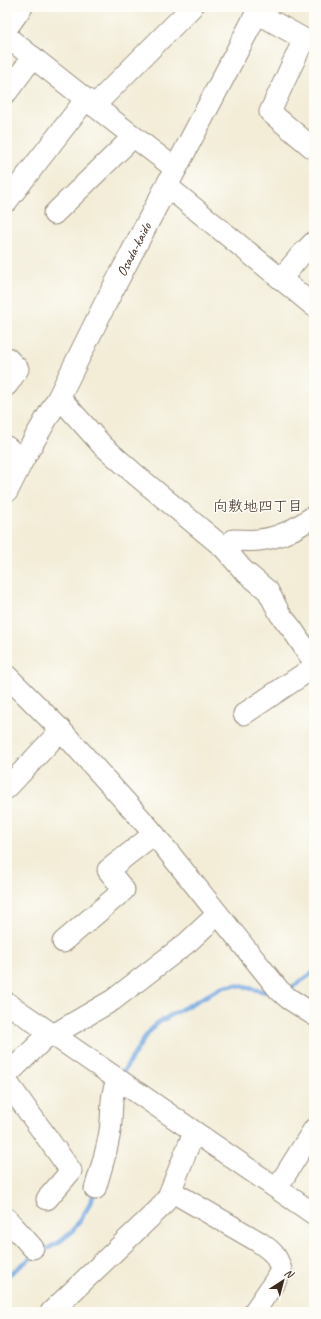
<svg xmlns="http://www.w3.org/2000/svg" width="321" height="1319" viewBox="0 0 321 1319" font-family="Caveat,'Klee One',sans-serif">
	<rect width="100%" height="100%" fill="#fdfcf7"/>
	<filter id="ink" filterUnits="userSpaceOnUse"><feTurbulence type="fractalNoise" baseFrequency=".025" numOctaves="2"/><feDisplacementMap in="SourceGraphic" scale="8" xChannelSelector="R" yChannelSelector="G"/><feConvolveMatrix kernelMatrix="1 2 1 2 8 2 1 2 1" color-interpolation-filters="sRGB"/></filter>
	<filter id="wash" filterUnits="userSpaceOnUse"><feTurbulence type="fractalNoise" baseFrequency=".012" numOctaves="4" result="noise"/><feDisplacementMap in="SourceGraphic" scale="16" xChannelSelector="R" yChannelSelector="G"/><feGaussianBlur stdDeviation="0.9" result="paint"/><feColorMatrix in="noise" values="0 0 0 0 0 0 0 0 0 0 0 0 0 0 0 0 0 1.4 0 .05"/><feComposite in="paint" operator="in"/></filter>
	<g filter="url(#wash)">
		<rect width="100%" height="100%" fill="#f3edd8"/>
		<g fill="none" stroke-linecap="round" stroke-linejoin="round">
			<g stroke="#75a7e0" stroke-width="4.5">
				<polyline points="291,988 314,972"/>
				<polyline points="121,1075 146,1036 156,1024 178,1011 223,987 236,985 266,992"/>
				<polyline points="7,1276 35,1255 58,1243 72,1232 87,1209 94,1194"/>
			</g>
		</g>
	</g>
	<g filter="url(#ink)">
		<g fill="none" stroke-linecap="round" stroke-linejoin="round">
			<g stroke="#978c7b" stroke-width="23">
				<g id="minor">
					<polyline points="257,13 304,39 270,112 314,149"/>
					<polyline points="7,28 22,7"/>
					<path d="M7 37C63 81 119 126 176 169"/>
					<polyline points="7,92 33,57"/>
					<polyline points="94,106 192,7"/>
					<polyline points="167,186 314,306"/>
					<polyline points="7,201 86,99"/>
					<polyline points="54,214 133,137"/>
					<polyline points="281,279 300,256 314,242"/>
					<polyline points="7,358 18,369 7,385"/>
					<polyline points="59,397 102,445 136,475 224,548 243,570 268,591 280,614 292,629 314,662"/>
					<polyline points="7,447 22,461"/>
					<path d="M224 548 233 540C242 540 250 541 259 540 280 538 297 528 314 516"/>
					<polyline points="7,676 61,730 150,829 279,990 288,998 314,1015"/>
					<polyline points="244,714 314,667"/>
					<polyline points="7,788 61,730"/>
					<polyline points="63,942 124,890 108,870 154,834"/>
					<polyline points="7,1003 314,1214"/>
					<polyline points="7,1075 45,1038 53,1035 113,1000 188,942 218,914"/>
					<polyline points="7,1082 71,1171 47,1199"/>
					<polyline points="277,1188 314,1129"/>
					<path d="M95 1189C101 1169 107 1151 110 1131 113 1113 109 1097 118 1079"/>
					<path d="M171 1191 259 1242C272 1251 277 1255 281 1270L275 1281 254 1312"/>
					<polyline points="7,1219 33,1248"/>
					<polyline points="51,1312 160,1208 168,1197 194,1132"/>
				</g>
			</g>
			<g stroke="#978c7b" stroke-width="24">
				<g id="major">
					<path id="s1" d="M7 491 22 461 59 397 104 306 260 7"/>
				</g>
			</g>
			<use href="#minor" stroke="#fff" stroke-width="21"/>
			<use href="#major" stroke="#fff" stroke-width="22"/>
		</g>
	</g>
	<g text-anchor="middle" stroke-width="3" stroke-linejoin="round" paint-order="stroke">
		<g font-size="14" fill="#3b2a1e" stroke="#fdfcf7">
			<text dy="5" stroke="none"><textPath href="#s1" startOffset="273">Osada-kaido</textPath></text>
		</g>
		<g font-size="15" fill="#3b2a1e" stroke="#fdfcf7">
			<text x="258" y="511">向敷地四丁目</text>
		</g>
	</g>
	<rect width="321" height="1319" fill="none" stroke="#fdfcf7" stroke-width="24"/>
	<g transform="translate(283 1281) rotate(36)" stroke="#fdfcf7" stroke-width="3" paint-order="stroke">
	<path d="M0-3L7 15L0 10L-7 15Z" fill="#3b2a1e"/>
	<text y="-6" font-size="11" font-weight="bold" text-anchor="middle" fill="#3b2a1e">N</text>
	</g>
</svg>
